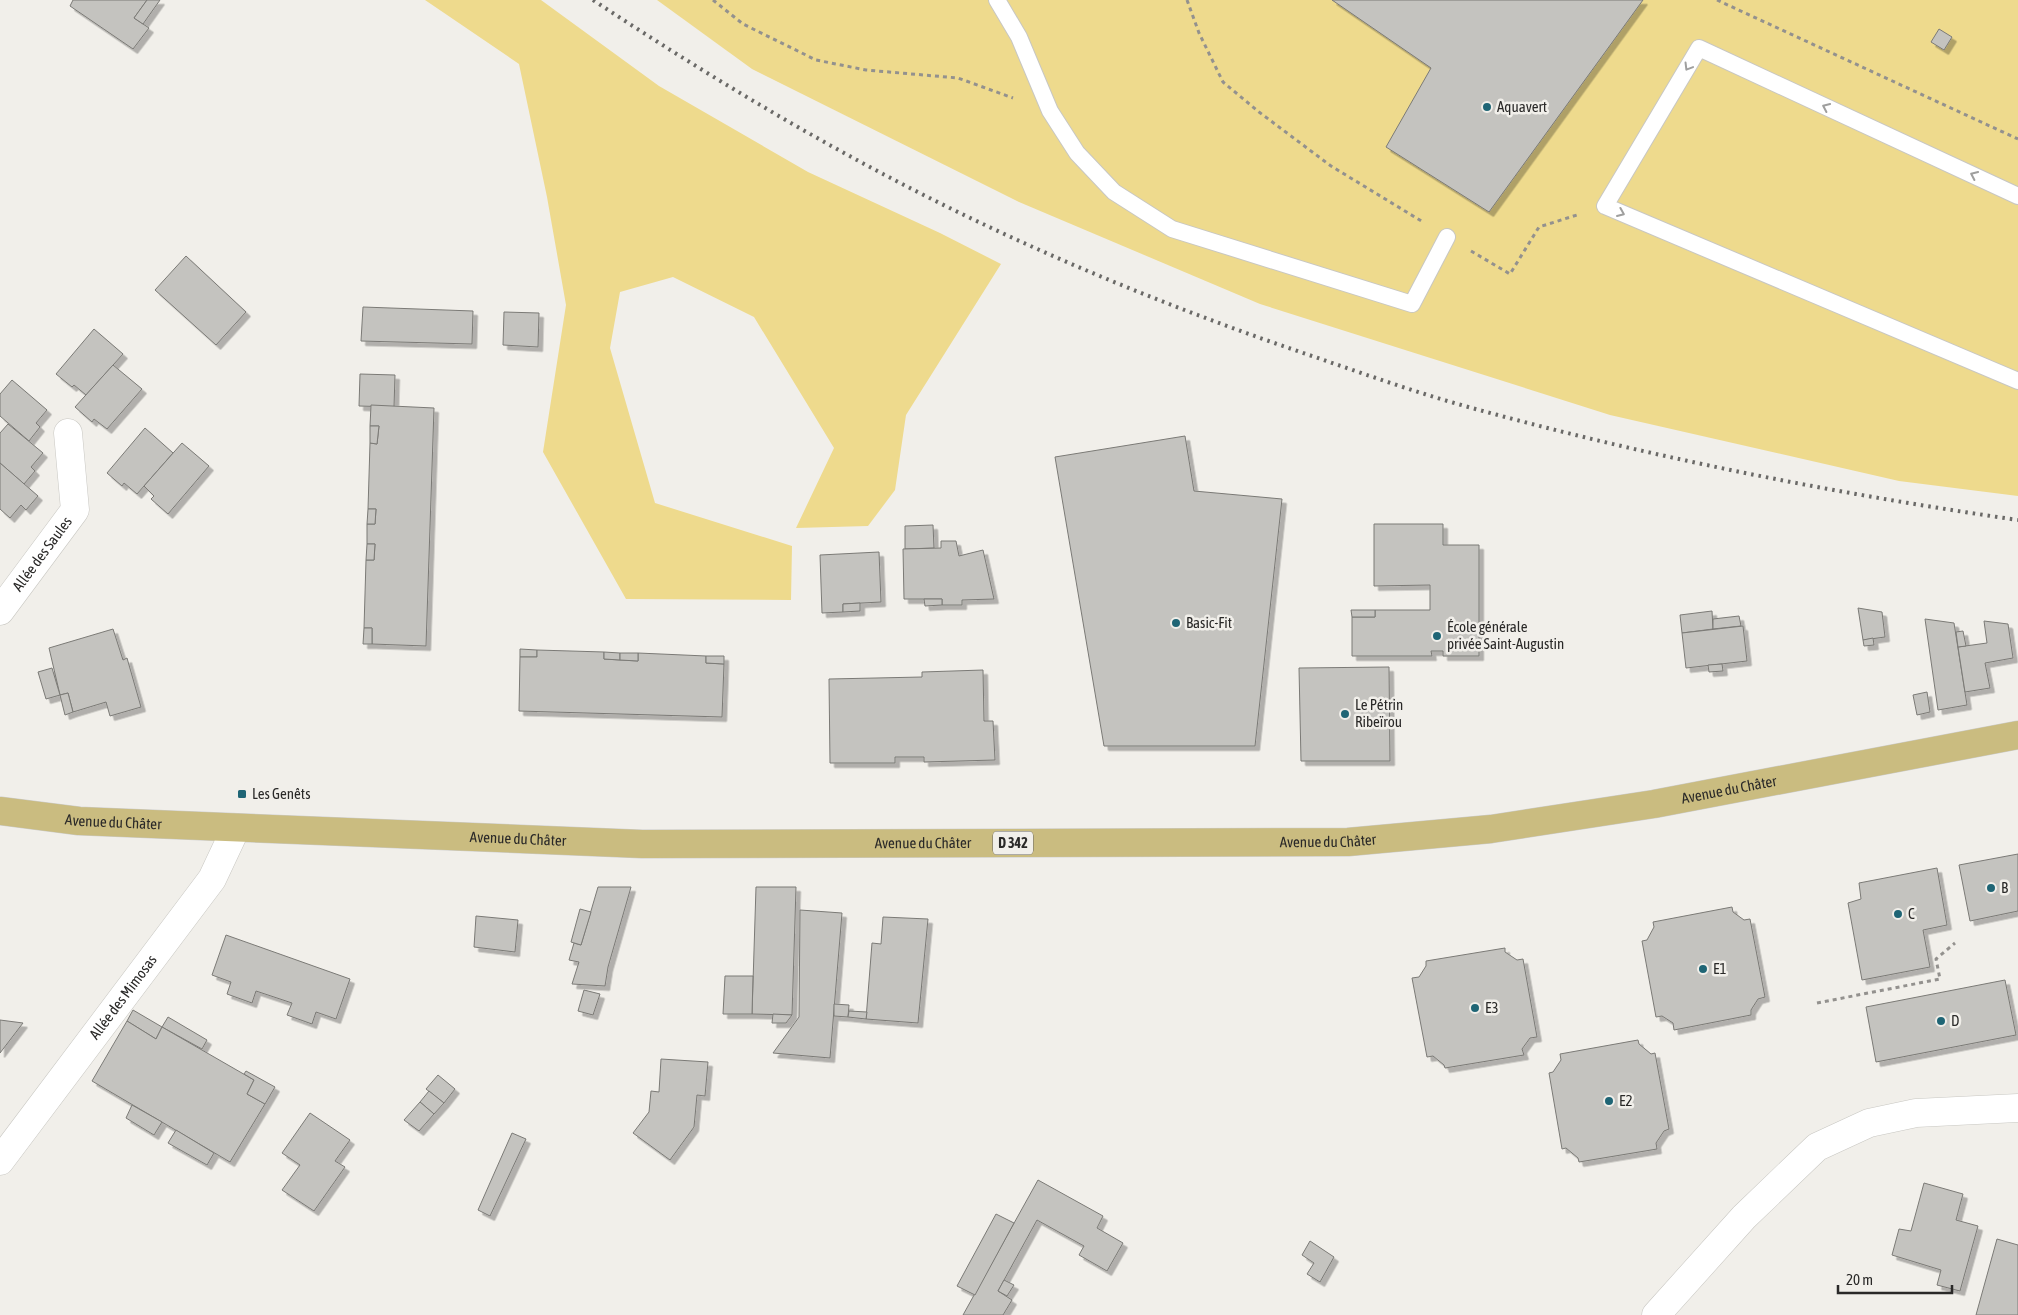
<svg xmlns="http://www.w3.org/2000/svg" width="2018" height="1315" viewBox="0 0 2018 1315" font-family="'Asap Condensed',sans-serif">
	<defs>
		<filter id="shadow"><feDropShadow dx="4.5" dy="4.5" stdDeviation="0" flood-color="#0004"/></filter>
	</defs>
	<rect width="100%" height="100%" fill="#f1efea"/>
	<g fill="#eeda8d">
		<polygon points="425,0 541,0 659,86 808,172 940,233 1001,264 906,415 895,490 868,526 796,528 834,448 754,317 673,277 620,292 610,348 655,503 792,546 791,600 626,599 543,452 566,305 547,197 519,64"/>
		<polygon points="657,0 2018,0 2018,496 1899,481 1610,415 1260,304 1019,202 752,69"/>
	</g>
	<g fill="#c4c3bf" stroke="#7b7a76" filter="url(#shadow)">
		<polygon points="73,0 147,0 134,18 149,28 133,49 70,6"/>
		<polygon points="147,0 160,0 143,24 134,18"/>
		<polygon points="1332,0 1643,0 1489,212 1386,147 1431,68"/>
		<polygon points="1939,29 1952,37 1944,50 1931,42"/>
		<polygon points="186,256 246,312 216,345 155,290"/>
		<polygon points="363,307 473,311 472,344 361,341"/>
		<polygon points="504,312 539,313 538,347 503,345"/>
		<polygon points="94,329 123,354 86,395 74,385 72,387 56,374"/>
		<polygon points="113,365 142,389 107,429 94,419 92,422 75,407"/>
		<polygon points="360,374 395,375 394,407 359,406"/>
		<polygon points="12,380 47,410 36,423 40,427 29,441 0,416 0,394"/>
		<polygon points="371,405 434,408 426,646 372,644 372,628 364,628 366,560 374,560 375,544 367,544 367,524 375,524 376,509 368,509 370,443 377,444 379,426 370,426"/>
		<polygon points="8,424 43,453 31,467 35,471 24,484 0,463 0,433"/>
		<polygon points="370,426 379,426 377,444 370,443"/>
		<polygon points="145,428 173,453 137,494 124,483 122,486 107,473"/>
		<polygon points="1185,436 1194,491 1282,499 1255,746 1104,746 1055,457"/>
		<polygon points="182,443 209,466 168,514 151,499 154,496 144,486"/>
		<polygon points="0,463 38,496 26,510 21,505 10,518 0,509"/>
		<polygon points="368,509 376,509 375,524 367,524"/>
		<polygon points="1374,524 1443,524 1443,545 1479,545 1479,656 1443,656 1443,651 1431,651 1432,656 1352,656 1352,617 1375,617 1375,610 1430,610 1430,585 1374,586"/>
		<polygon points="933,525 934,548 905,549 905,526"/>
		<polygon points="941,541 956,541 959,556 983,550 994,599 962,600 962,605 942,605 942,599 904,599 903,549 941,548"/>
		<polygon points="367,544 375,544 374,560 366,560"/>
		<polygon points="879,552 881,602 843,604 843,612 822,613 820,555"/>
		<polygon points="924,599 942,599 942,605 925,606"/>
		<polygon points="860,603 860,611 843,612 843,604"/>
		<polygon points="1858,608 1882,612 1885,637 1863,640"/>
		<polygon points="1351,610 1375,610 1375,617 1352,617"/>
		<polygon points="1712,611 1713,629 1682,633 1680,615"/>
		<polygon points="1739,616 1741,626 1713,629 1713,619"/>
		<polygon points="1925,619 1954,623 1967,705 1938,710"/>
		<polygon points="1984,621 2008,624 2013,658 1985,663 1990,688 1965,692 1958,647 1987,643"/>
		<polygon points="1743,626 1747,661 1686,668 1682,633"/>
		<polygon points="364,628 372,628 372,644 363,644"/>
		<polygon points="113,629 123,660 127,658 141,707 110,716 106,702 73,712 68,693 60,695 49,648"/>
		<polygon points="1963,631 1966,646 1958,647 1956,632"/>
		<polygon points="1873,638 1874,645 1864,646 1863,640"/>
		<polygon points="520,649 537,650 537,657 520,657"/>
		<polygon points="537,650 604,652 604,659 638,661 638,653 706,656 706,663 724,664 722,717 519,711 520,657 537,657"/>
		<polygon points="604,652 620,653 620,660 604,659"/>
		<polygon points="620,653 638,653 638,661 620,660"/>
		<polygon points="706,656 724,656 724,664 706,663"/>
		<polygon points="1722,664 1723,671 1709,672 1708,665"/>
		<polygon points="1389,667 1390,761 1301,761 1299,668"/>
		<polygon points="52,668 60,695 46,699 38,672"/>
		<polygon points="983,670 984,721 993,721 995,760 924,762 924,757 895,757 895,763 830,763 829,679 922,677 922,672"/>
		<polygon points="1927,692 1930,712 1917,715 1913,695"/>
		<polygon points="68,693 73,712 65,715 60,695"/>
		<polygon points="2018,854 2018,911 1970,921 1959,865"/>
		<polygon points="1937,868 1947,925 1923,930 1930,967 1862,980 1848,903 1861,899 1859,883"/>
		<polygon points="598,887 631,887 608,967 605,986 572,984 579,962 569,960 574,943 581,945"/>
		<polygon points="756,887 796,887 792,1015 752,1014"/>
		<polygon points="1732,907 1733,912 1744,920 1750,919 1765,997 1758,999 1751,1010 1751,1015 1674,1030 1673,1023 1662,1016 1656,1017 1642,941 1647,940 1654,927 1653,922"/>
		<polygon points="580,909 591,912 581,945 571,942"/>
		<polygon points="800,910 842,913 830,1058 773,1053 799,1017"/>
		<polygon points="476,916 518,920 515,952 474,947"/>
		<polygon points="883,917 928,919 918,1023 866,1019 872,943 881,944"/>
		<polygon points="226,935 350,979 336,1019 316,1012 312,1024 287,1015 292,1003 256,991 252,1003 227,994 231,982 212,975"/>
		<polygon points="1505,948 1505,952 1517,960 1523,959 1537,1037 1530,1038 1522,1049 1524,1055 1445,1068 1444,1065 1433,1056 1427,1057 1412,978 1419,977 1426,966 1426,961"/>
		<polygon points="725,976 753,976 752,1014 723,1014"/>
		<polygon points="2005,980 2016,1035 1876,1062 1866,1007"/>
		<polygon points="584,990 600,994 593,1015 578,1011"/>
		<polygon points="834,1004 849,1005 848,1017 834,1016"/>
		<polygon points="133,1010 162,1027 156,1039 127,1021"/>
		<polygon points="849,1011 867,1012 866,1019 848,1017"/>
		<polygon points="773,1014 792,1015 786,1023 772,1023"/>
		<polygon points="168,1017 207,1040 202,1049 162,1027"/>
		<polygon points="0,1020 23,1023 0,1053"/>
		<polygon points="127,1021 156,1039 162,1027 254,1080 247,1094 265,1104 230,1162 92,1081"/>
		<polygon points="1638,1040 1639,1044 1651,1054 1655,1053 1669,1129 1664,1131 1656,1143 1657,1149 1579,1162 1578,1158 1566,1148 1562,1149 1549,1073 1553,1072 1561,1060 1560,1054"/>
		<polygon points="661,1059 708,1062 705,1096 697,1095 694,1127 670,1160 633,1133 649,1112 651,1091 659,1092"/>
		<polygon points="246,1071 275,1087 265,1104 247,1094 254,1080 244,1074"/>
		<polygon points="438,1075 455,1089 444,1103 426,1089"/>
		<polygon points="429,1091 444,1103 434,1114 420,1102"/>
		<polygon points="420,1102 434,1114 419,1131 404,1120"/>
		<polygon points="132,1105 162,1122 154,1135 126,1118"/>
		<polygon points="310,1113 350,1140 335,1161 345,1167 314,1211 282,1190 300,1165 282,1153"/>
		<polygon points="176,1130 214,1153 207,1165 168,1143"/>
		<polygon points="512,1133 526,1139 490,1216 478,1210"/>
		<polygon points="1038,1180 1103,1216 1097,1228 1123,1243 1107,1271 1079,1255 1084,1246 1037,1220 998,1291 1012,1300 1003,1315 963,1315"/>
		<polygon points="1924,1183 1963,1194 1956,1220 1978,1226 1960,1291 1937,1285 1941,1270 1892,1255 1899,1229 1911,1231"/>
		<polygon points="996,1214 1014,1223 975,1295 957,1286"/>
		<polygon points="1997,1239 2018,1245 2018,1315 1976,1315"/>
		<polygon points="1310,1241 1334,1257 1320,1282 1307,1274 1314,1263 1302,1255"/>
		<polygon points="1004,1280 1014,1285 1007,1296 998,1291"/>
	</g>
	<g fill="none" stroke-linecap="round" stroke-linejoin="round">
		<g stroke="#c8c7c2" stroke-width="18">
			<g id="lane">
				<polyline points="997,0 1019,37 1050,111 1077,153 1114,192 1172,229 1412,304 1447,237"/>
				<polyline points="2018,196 1699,48 1605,206 2018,381"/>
			</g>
		</g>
		<g stroke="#c8c7c2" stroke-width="29">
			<g id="street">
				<path id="s1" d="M0 611 75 510 68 433"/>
				<path id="s2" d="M0 1161 212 879 236 828"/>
				<polyline points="1656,1315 1744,1217 1817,1147 1869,1123 1916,1113 2018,1108"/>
			</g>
		</g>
		<g stroke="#cccccb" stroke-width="29">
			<g id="primary">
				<path id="s3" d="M0 811 79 821 642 844 1348 842 1491 829 1654 804 2018 735"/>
			</g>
		</g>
		<g stroke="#93918e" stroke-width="3" stroke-dasharray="4 4" stroke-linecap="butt">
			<polyline points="713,0 743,24 816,60 866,70 958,78 1013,98"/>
			<polyline points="1187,0 1199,33 1223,82 1259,112 1331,166 1423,222"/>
			<polyline points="1717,0 2018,139"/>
			<polyline points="1471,251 1510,274 1539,227 1580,214"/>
			<polyline points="1817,1003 1940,979 1936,959 1955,943"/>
		</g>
		<use href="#lane" stroke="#fff" stroke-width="16"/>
		<use href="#street" stroke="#fff" stroke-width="28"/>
		<use href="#primary" stroke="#cabc80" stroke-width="28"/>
		<path stroke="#6a6967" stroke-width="4" stroke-dasharray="2.5 5" stroke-linecap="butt" d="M593 0C687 62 783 121 883 174 1021 247 1167 307 1315 357 1370 376 1426 396 1483 411 1659 459 1838 494 2018 520"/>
	</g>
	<defs><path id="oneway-chevron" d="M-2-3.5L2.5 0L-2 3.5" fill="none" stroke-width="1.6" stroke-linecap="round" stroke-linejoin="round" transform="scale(1.25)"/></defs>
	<g stroke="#9f9f9e">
		<use href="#oneway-chevron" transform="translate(1688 67) rotate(121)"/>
		<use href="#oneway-chevron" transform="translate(1826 107) rotate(-155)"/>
		<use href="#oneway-chevron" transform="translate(1974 175) rotate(-155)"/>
		<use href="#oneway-chevron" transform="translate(1621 213) rotate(23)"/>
	</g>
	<g fill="#1f6575" stroke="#f1efea" stroke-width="2">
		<circle cx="1487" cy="107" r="5"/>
		<circle cx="1176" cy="623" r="5"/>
		<circle cx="1437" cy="636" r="5"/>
		<circle cx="1345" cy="714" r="5"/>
		<rect x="237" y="789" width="10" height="10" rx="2.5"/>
		<circle cx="1991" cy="888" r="5"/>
		<circle cx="1898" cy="914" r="5"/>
		<circle cx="1703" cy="969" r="5"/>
		<circle cx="1475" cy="1008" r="5"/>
		<circle cx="1941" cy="1021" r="5"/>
		<circle cx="1609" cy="1101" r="5"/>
	</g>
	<g text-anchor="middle" stroke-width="5" stroke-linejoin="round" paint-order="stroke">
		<rect fill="#f1efea" stroke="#666462" stroke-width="1" x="993" y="831.5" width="40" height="23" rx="4"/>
		<g font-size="14" font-weight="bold" fill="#2a2928">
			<text x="1013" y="848">D 342</text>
		</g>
		<g font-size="15" fill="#2a2928" stroke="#f1efea" text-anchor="start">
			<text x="1497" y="112">Aquavert</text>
			<text x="1186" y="628">Basic-Fit</text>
			<text x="1447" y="632">École générale<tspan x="1447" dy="17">privée Saint-Augustin</tspan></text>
			<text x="1355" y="710">Le Pétrin<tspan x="1355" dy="17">Ribeïrou</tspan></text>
			<text x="252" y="799">Les Genêts</text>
			<text x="2001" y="893">B</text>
			<text x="1908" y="919">C</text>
			<text x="1713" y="974">E1</text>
			<text x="1485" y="1013">E3</text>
			<text x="1951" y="1026">D</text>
			<text x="1619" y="1106">E2</text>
		</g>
		<g font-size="15" fill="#2a2928" stroke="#f1efea">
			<text dy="5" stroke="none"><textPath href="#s1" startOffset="71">Allée des Saules</textPath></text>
			<text dy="5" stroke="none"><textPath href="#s3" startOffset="1734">Avenue du Châter</textPath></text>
			<text dy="5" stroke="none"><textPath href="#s3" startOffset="114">Avenue du Châter</textPath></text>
			<text dy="5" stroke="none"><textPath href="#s3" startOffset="519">Avenue du Châter</textPath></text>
			<text dy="5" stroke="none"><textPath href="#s3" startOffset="1329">Avenue du Châter</textPath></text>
			<text dy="5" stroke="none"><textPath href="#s3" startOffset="924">Avenue du Châter</textPath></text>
			<text dy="5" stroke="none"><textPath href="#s2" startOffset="205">Allée des Mimosas</textPath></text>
		</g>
	</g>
	<path d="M1838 1285v8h114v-8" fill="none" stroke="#2a2928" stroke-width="2.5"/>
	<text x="1846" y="1285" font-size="15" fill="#2a2928" stroke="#f1efea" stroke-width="4" paint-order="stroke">20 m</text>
</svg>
